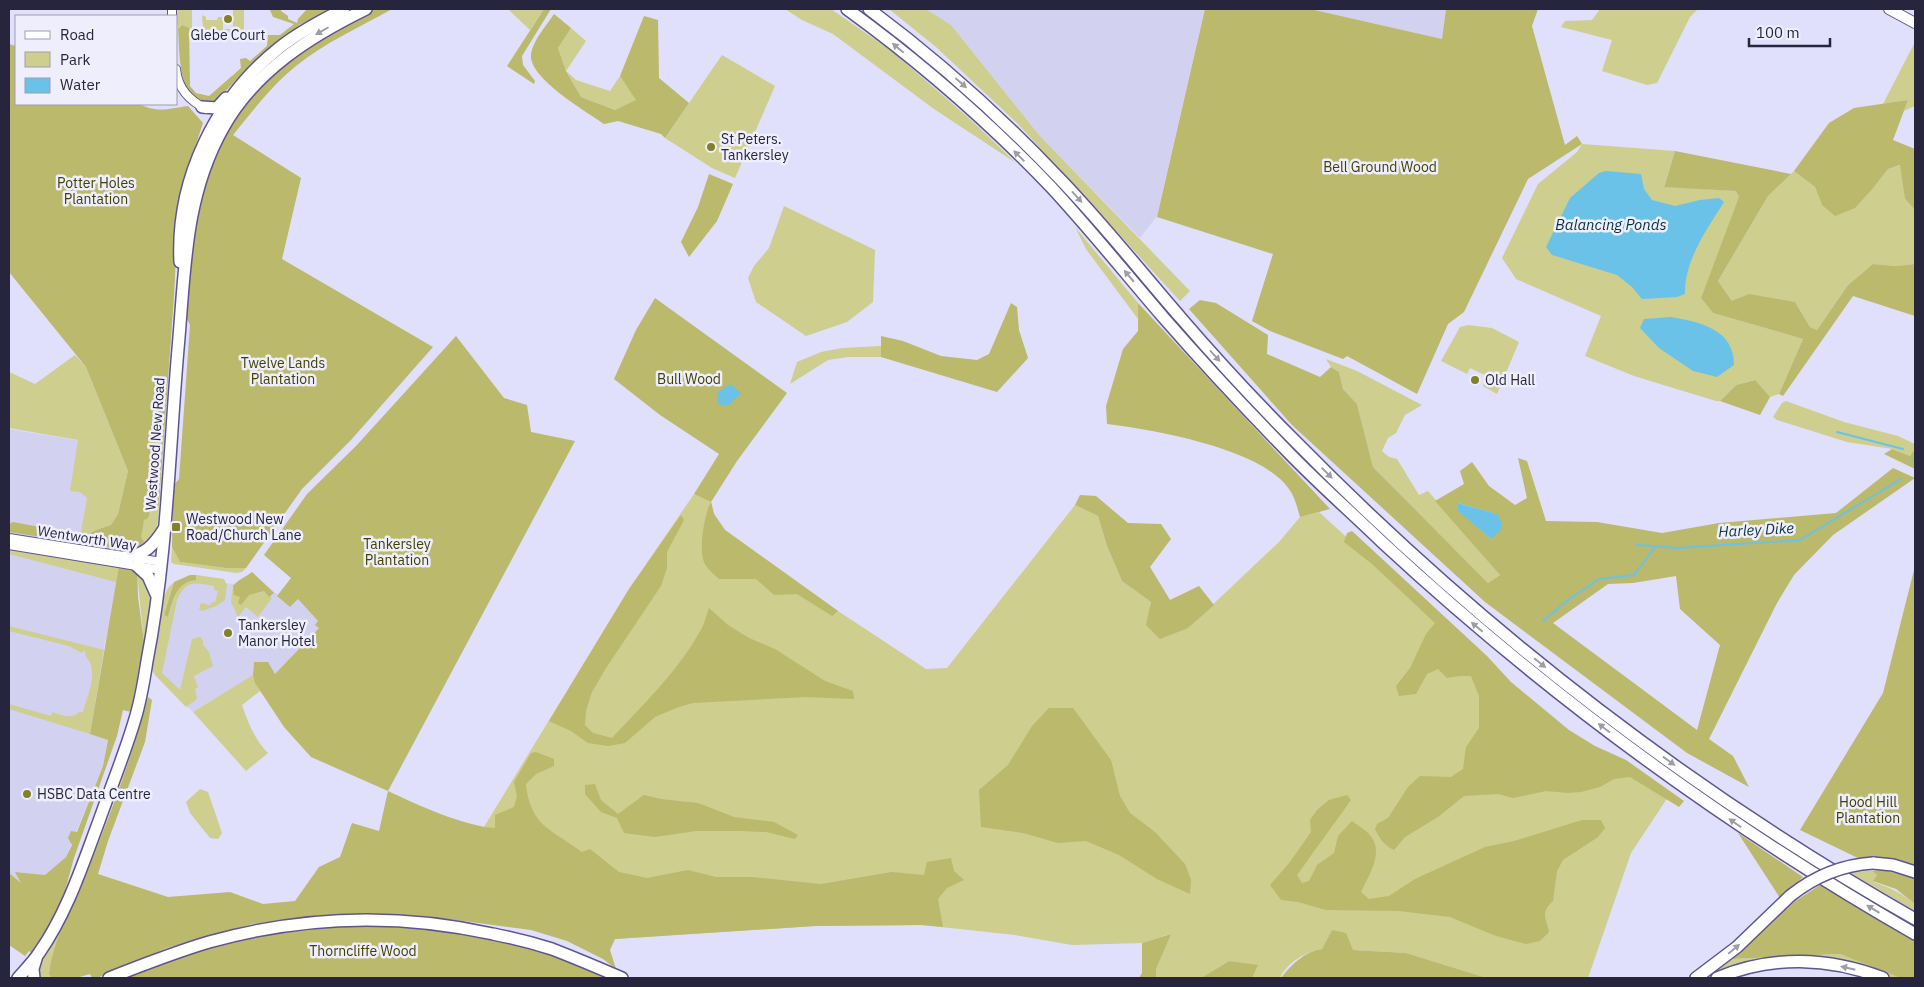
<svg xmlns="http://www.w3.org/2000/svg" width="1924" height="987" viewBox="0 0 1924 987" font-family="'IBM Plex Sans',sans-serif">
	<rect width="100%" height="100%" fill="#e0dffc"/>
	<g fill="#d3d1f0">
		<polygon points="926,9 1205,9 1157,216 1140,238 1039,135 951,25"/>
		<polygon points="1310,9 1446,9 1442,39"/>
		<polygon points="9,429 118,447 115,540 121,578 105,642 90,733 108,739 103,766 66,857 45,875 16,872 22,884 9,873"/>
		<polygon points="252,572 290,606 297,598 318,621 319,628 275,674 254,662 253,675 193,712 152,671 172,602 189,580 236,584 247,578"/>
	</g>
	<g fill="#cece8e">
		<polygon points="181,9 192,9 192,28 203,29 202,15 206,17 206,20 217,20 218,17 223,17 223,29 233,29 233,9 244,9 244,33 188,32 182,25 178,29 176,11"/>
		<polygon points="508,9 544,9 530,30"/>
		<polygon points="785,9 831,9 893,52 972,121 1016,163 934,109 833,34 802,20"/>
		<path d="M857 9H860L958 87 1011 137 1068 194 1168 312 1160 305C1068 194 973 95 857 9Z"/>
		<polygon points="889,9 926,9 951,25 1039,135 1190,291 1180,301 1017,123 936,47"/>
		<polygon points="1600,9 1698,9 1690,17 1657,83 1647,85 1602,71 1612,40 1561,27 1565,21 1592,20"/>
		<polygon points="571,28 586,41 566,71 576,80 610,91 620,76 637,100 615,110 581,97 566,71 558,48"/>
		<polygon points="1915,42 1915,106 1904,111 1908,100 1883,104"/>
		<polygon points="722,55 775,86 735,178 712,168 665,138"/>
		<polygon points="1582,144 1675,151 1664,186 1736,191 1740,197 1701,298 1713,313 1803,339 1779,394 1770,397 1754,380 1736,385 1720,401 1716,401 1634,376 1585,356 1601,316 1516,279 1502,258 1538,184 1577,152"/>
		<polygon points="1901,165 1905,199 1915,210 1915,264 1896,266 1873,264 1848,285 1817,330 1810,327 1795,302 1732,301 1718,281 1768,196 1794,171 1815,187 1822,205 1874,187 1888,169"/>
		<polygon points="784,206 875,250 873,302 847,322 806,336 756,302 748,278 754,266 769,248"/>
		<polygon points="1075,227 1138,303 1138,319 1086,249"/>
		<polygon points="1468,325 1492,328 1519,342 1497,394 1483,386 1487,376 1470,368 1467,374 1441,361 1460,327"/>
		<polygon points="881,346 881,357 848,357 828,360 790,384 797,362 821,352 842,348"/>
		<polygon points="75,355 86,367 128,471 118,514 111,525 96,530 89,534 81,532 87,498 80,492 70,491 78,440 9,428 9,372 35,384"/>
		<polygon points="1326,359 1357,371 1422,405 1405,415 1396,433 1388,438 1382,451 1389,457 1397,459 1419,495 1428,491 1500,575 1488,583 1373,467 1357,404 1343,389 1339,372 1331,367"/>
		<polygon points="1786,401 1844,422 1898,436 1915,444 1915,449 1910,456 1892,449 1847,442 1777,420 1773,417 1782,403"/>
		<path d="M694 494 711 502 714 514 725 530 838 611 926 669 947 668 1075 505 1098 516 1107 546 1122 581 1151 602 1147 625 1188 628 1279 542 1300 517 1319 512 1439 622 1564 742 1668 797 1631 853 1588 978H1487L1406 953 1353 950 1332 930 1322 949C1306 952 1287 962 1280 978H1252L1229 961 1201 978H1156V969L1170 934 1142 943 1072 945 1015 935 922 925 815 926 615 939 484 827 629 589Z"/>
		<path d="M159 504C158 517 159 537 147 546 143 548 136 550 132 551L138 547C141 539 140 526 145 519 148 512 155 511 159 504Z"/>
		<polygon points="172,547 180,562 226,568 246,568 242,572 236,573 174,564 171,562"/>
		<polygon points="9,549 119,566 116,582 9,554"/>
		<path d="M137 573C145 579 150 588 150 599H152L144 642Z"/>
		<path d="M196 575 224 579 227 585 225 600 216 606 202 611 199 609 201 603 210 605 212 602H215L218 591 214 590V586C195 583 186 579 177 600L162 673 180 690 192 639 200 637 203 641V645L209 652 213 666 194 676 198 687 195 689 197 699 186 707 155 675 151 667 164 597 168 588 174 582 164 615 168 617C173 602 177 581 195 580Z"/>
		<path d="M232 589C241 597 254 595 264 591L272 598 258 617 246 607 238 617 231 602Z"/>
		<path d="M9 626 104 650 90 734 9 709V704L51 716 52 712C62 715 72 720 79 712H83C88 693 100 672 85 655L86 652 83 651 82 653 69 646 9 631Z"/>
		<path d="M253 675 260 691 242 705C248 723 255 740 268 753L246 771 193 712Z"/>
		<path d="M149 677 151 678C143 722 128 763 112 805 104 828 96 851 87 874 73 906 54 938 49 973L52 978H38L40 963 67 915Z"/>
		<polygon points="200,789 208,792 222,833 218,839 210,838 190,813 186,802"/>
		<path d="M1865 871H1872L1877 875 1874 882C1891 888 1901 893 1915 904V911L1851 873Z"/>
		<polygon points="1840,954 1905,978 1892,978 1863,968 1829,960 1733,968 1709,978 1702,978 1732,959"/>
	</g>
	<g fill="#bab96c" fill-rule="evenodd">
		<path d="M281 9V11L288 16V19L297 23 298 19 307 9H333L299 25 294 33 244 72 212 105C177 103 180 54 178 29L182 25 189 28 190 86 196 93 209 96 241 68 240 59 246 58 250 61 267 46 268 35H280L294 24 273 17 270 10Z"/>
		<path d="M374 9H392C360 27 324 43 296 66 271 86 253 111 233 135L301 178 282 259 433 347 351 440 302 489 246 568H226L180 562 172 547 173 486 179 479 190 325 186 317 192 226 208 162 227 131 263 82 295 53Z"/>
		<polygon points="544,9 551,9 522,56 523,65 535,81 534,84 507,66"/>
		<polygon points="1205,9 1310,9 1442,39 1446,9 1538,9 1532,26 1565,145 1577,136 1582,144 1528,179 1464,312 1448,324 1417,394 1347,356 1343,359 1270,331 1252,321 1273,254 1157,217"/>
		<path d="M554 14 571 28 558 48 566 71 581 97 615 110 636 100 620 76 644 16 658 20 659 78 689 103 665 138 661 134 618 121 604 124C586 111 528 78 531 54 533 40 547 25 554 14Z"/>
		<path d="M9 44 16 46V104H139C157 113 168 109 188 106L203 123 185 178 177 237 174 297 159 504 156 510 150 512 148 518 144 520 141 537 144 542 132 551 9 532V524L13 522 77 534 81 532 89 534 96 530 111 525 118 514 128 471 86 367 9 272Z"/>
		<polygon points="1908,100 1893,140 1915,149 1915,210 1905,199 1900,165 1888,169 1874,187 1855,208 1835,216 1822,205 1815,187 1794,171 1829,123 1854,108"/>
		<polygon points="1675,151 1791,174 1768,196 1718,281 1732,301 1749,294 1795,302 1810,327 1817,330 1848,285 1873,264 1896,266 1915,264 1915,316 1853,296 1783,396 1779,394 1803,339 1713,313 1701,298 1739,197 1736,191 1664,187"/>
		<polygon points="709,174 733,184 717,221 689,257 681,242 698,207"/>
		<path d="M655 298 787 393 737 461 711 502 714 514 725 530 838 611 832 616 797 594 774 595 756 579H719C715 575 708 570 705 564 698 552 704 514 711 502L694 494 719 454 660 415 614 379 636 330Z"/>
		<path d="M1200 300 1216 303 1268 335 1267 354 1320 377 1331 367 1339 372 1343 389 1357 404 1373 467 1488 583 1500 575 1435 501 1464 484 1460 471 1472 462 1489 486 1515 505 1527 498 1518 458 1527 461 1546 521 1597 522 1662 533 1719 523 1836 513 1893 468 1915 478 1833 535 1794 575 1777 603 1709 739 1733 756 1749 787 1687 753 1485 602 1292 425 1189 309ZM1458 503 1496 514 1491 539 1459 511ZM1676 576 1680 609 1720 645 1697 730 1553 623 1608 584 1633 583Z"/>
		<polygon points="1011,303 1017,307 1019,330 1028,358 997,392 881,357 881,336 903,341 941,356 977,360 989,354"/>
		<path d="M1138 303 1330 509 1300 517C1297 507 1295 497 1289 489 1261 448 1154 430 1107 424L1106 406 1123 349 1138 331Z"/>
		<path d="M456 336 504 398 527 405 531 432 575 441 388 791C418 805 463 826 495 828V815L514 807 517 796 514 782 531 753 536 752 554 759V766L536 774 526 784C530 826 551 829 582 852L590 849 619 872 647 878 688 870 716 877H752L821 884 892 872 924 875 927 862 951 858 954 871 964 880 947 888 938 899 943 927 922 925 815 926 615 939 610 950 616 969 603 959 567 941 531 930 433 917 376 914 325 915 252 924 167 948 97 978H92L90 974 76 978H52L49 974C53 939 73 906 86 874 110 816 132 757 148 697L152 700 145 742 108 841 98 874 168 897 230 892 263 904 295 901 319 867 340 857 352 823 379 831 388 791 311 757 284 727 255 683 253 675 254 662H268L275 674 319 628 315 625 318 621 298 599 290 607 277 596 291 578 264 555 307 494 356 446Z"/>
		<polygon points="1755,380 1770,397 1760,415 1720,401 1736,385"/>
		<polygon points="1892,449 1910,456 1915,449 1915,469 1884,454"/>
		<polygon points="1080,495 1096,496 1128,523 1161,524 1171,539 1150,567 1170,600 1199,586 1214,605 1188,628 1160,639 1146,625 1151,602 1122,581 1107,546 1098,516 1075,505"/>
		<path d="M681 515 684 520 667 552V568L661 586 606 668 592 692 586 711 585 725 593 733 612 738C642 706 677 672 699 633 704 626 706 616 709 608L728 625 749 638 775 649 825 681 853 691 854 699 805 697 693 703 676 708 655 717 625 743 608 746 588 743 571 731 549 721 629 589Z"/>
		<path d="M1352 531 1487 656 1511 682 1569 730 1595 746 1626 760 1684 801 1679 807 1630 777 1614 779 1600 787 1581 792 1568 793 1546 791 1513 798 1498 794 1464 796 1438 817 1405 837 1394 850C1385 846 1379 838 1375 829L1377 824 1388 818 1408 787 1420 776 1451 777 1463 769 1466 747 1479 728V696L1471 676H1459L1447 678 1438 669 1427 674 1416 694 1399 696 1396 686 1410 668 1426 634 1435 623 1372 564 1344 542 1347 533Z"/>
		<polygon points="119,566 137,566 138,597 144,642 131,712 123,710 117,736 74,858 60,909 32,953 29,951 25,956 9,945 9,873 21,883 15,872 45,875 66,857 72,845 68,838 71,831 77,832 103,766 108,740 90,734"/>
		<polygon points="1915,566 1915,868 1862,860 1800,830 1883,693"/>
		<path d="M252 572 274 593 269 597 264 591 249 595 241 605 238 603 240 597 234 595 233 586C237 580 246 577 252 572Z"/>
		<path d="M190 575H196V580C177 581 172 602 168 617L164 615 174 582Z"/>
		<polygon points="1049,708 1073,708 1111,760 1120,796 1130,813 1155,832 1185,864 1191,880 1190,894 1157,879 1119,855 1086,841 1058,843 1023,833 981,827 979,790 1008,765 1032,726"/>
		<polygon points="595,784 601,800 618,814 644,795 661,799 698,803 734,817 774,822 798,835 795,839 766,832 740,831 696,831 655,837 624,833 617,818 601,812 585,794 585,785"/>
		<path d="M1347 795 1351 800 1297 875 1302 883 1309 881 1317 865 1334 853 1338 836 1352 821C1357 825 1364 829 1368 833 1386 851 1369 874 1361 892L1369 899 1389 896 1415 879 1485 847 1514 841 1582 820H1601L1605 828 1598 837 1563 860 1557 871 1553 901C1540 913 1546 917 1549 932L1540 941 1526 944 1496 936 1450 917 1399 911 1326 910 1298 902 1281 900 1270 885 1290 862 1311 832 1310 820 1317 810 1329 800Z"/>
		<polygon points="1738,833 1803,877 1780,898"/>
		<polygon points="1883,870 1915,878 1915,904 1896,889 1873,881 1877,875 1872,871"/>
		<polygon points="1820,885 1915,941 1915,978 1901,978 1840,954 1732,959 1791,904"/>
		<path d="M334 925 424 926 482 935 545 950 604 978H122C160 964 198 948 238 939 270 931 302 929 334 925Z"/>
		<path d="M1332 930 1346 933 1353 950 1406 953 1487 978H1281C1292 964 1304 952 1322 949Z"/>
		<polygon points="1171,934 1156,969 1156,978 1139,978 1142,973 1142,943"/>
		<polygon points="1229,961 1258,965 1252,978 1201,978"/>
	</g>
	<g fill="#6bc2e8">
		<path d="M1606 171 1641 174 1644 189 1652 200 1675 206 1700 200 1719 198 1724 202C1707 229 1684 261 1685 294L1677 297 1642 299 1632 287 1617 275 1552 255 1546 247 1570 198 1599 173Z"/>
		<path d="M1671 317C1700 322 1734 329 1734 365L1717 377 1693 371 1659 348 1640 328 1644 319Z"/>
		<polygon points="730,384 741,393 728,406 718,404 717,393"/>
		<polygon points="1458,503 1497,514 1502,523 1500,531 1491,539 1458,511"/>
	</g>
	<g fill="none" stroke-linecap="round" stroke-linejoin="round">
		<g stroke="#6bc2e8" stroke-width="2">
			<polyline points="1837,432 1903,449"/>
			<polyline points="1913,461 1915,460"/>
			<polyline points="1637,545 1677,548 1800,540 1901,479"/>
			<polyline points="1543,621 1568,600 1599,579 1634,575 1656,546"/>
		</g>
		<g stroke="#5d5592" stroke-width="10">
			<g id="minor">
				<polyline points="172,9 172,16"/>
				<path d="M176 69C178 89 189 100 206 109"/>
				<polyline points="9,538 162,562"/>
				<polyline points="9,545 161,570"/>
			</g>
		</g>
		<g stroke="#5d5592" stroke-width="12">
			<polyline id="major" points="1889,9 1915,23"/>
		</g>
		<g stroke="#5d5592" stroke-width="14">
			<g id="highway">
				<path d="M847 9C920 62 989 122 1051 187 1090 229 1126 274 1163 317 1204 364 1246 409 1289 453 1319 484 1351 512 1382 542 1544 692 1723 824 1915 934"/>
				<path d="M869 9C936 59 999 115 1057 176 1101 221 1140 271 1181 318 1218 361 1256 402 1296 442 1479 628 1688 790 1915 919"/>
				<polyline points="202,107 217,108 226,98"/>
				<path d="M180 262C176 180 215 99 279 48 299 32 322 20 344 9"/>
				<path d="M125 557C145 555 153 546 164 529"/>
				<polyline points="137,566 148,576 156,594"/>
				<polyline points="1873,863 1893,865 1915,872"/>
				<path d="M18 978C25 970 33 962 39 953 67 913 82 866 99 821 111 787 125 753 135 719 141 700 144 680 147 661 167 558 169 453 178 349 185 272 184 197 223 128 255 71 309 37 366 9"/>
				<polyline points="34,978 33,969 36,959"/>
				<path d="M109 978C142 965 175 952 209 942 302 916 399 913 493 934 513 938 533 943 552 949 575 958 599 968 622 978"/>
				<polyline points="1696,978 1737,947 1790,896"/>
				<path d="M1717 978C1771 955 1829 957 1883 978"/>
			</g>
		</g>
		<use href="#minor" stroke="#fff" stroke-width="8"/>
		<use href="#major" stroke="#fff" stroke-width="10"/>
		<use href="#highway" stroke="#fff" stroke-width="11"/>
		<g stroke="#5d5592" stroke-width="14" stroke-linecap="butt">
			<path id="highway-bridge" d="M1790 896C1815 876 1841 865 1873 863"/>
		</g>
		<use href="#highway-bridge" stroke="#fff" stroke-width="11"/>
	</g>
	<defs><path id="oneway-solid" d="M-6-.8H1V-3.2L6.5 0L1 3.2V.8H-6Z" transform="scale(1.25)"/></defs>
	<g fill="#9e9ca8">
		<use href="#oneway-solid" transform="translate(322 31) rotate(150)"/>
		<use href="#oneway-solid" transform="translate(898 48) rotate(-140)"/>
		<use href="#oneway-solid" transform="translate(961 83) rotate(41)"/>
		<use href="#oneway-solid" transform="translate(1019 156) rotate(-135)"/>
		<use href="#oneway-solid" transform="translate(1077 197) rotate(48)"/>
		<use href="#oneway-solid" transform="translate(1129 276) rotate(-130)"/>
		<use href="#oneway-solid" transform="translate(1215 356) rotate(48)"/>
		<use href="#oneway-solid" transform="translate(1327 473) rotate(45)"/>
		<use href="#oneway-solid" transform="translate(1477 627) rotate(-140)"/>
		<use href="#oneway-solid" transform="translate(1540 663) rotate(39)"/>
		<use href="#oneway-solid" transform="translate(1604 728) rotate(-143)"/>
		<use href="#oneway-solid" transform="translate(1669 761) rotate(36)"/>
		<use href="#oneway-solid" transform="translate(1735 823) rotate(-145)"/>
		<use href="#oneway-solid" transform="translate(1873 909) rotate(-149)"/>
		<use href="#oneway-solid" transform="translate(1734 949) rotate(-40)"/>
		<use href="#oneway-solid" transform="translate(1848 968) rotate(-167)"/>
	</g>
	<g fill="#828028" stroke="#eeeefc" stroke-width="2">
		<circle cx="228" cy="19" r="5"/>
		<circle cx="711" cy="147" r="5"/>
		<circle cx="1475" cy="380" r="5"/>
		<rect x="171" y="522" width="10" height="10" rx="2.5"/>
		<circle cx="228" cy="633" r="5"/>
		<circle cx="27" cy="794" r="5"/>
	</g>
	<g text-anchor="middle" stroke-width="5" stroke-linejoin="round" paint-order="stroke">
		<g font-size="14" fill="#27243e" stroke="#eeeefc" text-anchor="start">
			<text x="228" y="40" text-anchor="middle">Glebe Court</text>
			<text x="721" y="144">St Peters.<tspan x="721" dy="16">Tankersley</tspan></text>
			<text x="1485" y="385">Old Hall</text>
			<text x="186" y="524">Westwood New<tspan x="186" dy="16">Road/Church Lane</tspan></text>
			<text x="238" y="630">Tankersley<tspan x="238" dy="16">Manor Hotel</tspan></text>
			<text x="37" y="799">HSBC Data Centre</text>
		</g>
		<g font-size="14" fill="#424001" stroke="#eeeefc">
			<text x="1380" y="172">Bell Ground Wood</text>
			<text x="96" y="188">Potter Holes<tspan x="96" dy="16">Plantation</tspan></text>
			<text x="283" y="368">Twelve Lands<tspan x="283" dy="16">Plantation</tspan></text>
			<text x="689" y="384">Bull Wood</text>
			<text x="397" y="549">Tankersley<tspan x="397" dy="16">Plantation</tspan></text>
			<text x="1868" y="807">Hood Hill<tspan x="1868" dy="16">Plantation</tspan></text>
			<text x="363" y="956">Thorncliffe Wood</text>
		</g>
		<g font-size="14" fill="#27243e" stroke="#eeeefc">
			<text transform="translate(155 444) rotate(-86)" y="5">Westwood New Road</text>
			<text transform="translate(87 538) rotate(9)" y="5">Wentworth Way</text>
		</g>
		<g font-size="15" font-style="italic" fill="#073141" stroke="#eeeefc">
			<text x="1611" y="230">Balancing Ponds</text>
			<text transform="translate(1756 530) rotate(-3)" y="5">Harley Dike</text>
		</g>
	</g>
	<rect width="1924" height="987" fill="none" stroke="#27243e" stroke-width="20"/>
	<rect x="15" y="15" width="162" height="90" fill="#eeeefc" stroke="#9e9db0"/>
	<rect x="25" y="31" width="25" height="8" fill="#ffffff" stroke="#9e9db0"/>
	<text x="60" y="40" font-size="15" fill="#27243e">Road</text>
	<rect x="25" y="52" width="25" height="15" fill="#cece8e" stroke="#9e9db0"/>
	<text x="60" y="65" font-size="15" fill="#27243e">Park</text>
	<rect x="25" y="78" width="25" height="15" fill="#6bc2e8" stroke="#9e9db0"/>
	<text x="60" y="90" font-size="15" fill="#27243e">Water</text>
	<path d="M1749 38v8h81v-8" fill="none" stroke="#27243e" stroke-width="2.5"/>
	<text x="1756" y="38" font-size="15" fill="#27243e" stroke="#eeeefc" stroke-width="4" paint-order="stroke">100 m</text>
</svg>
